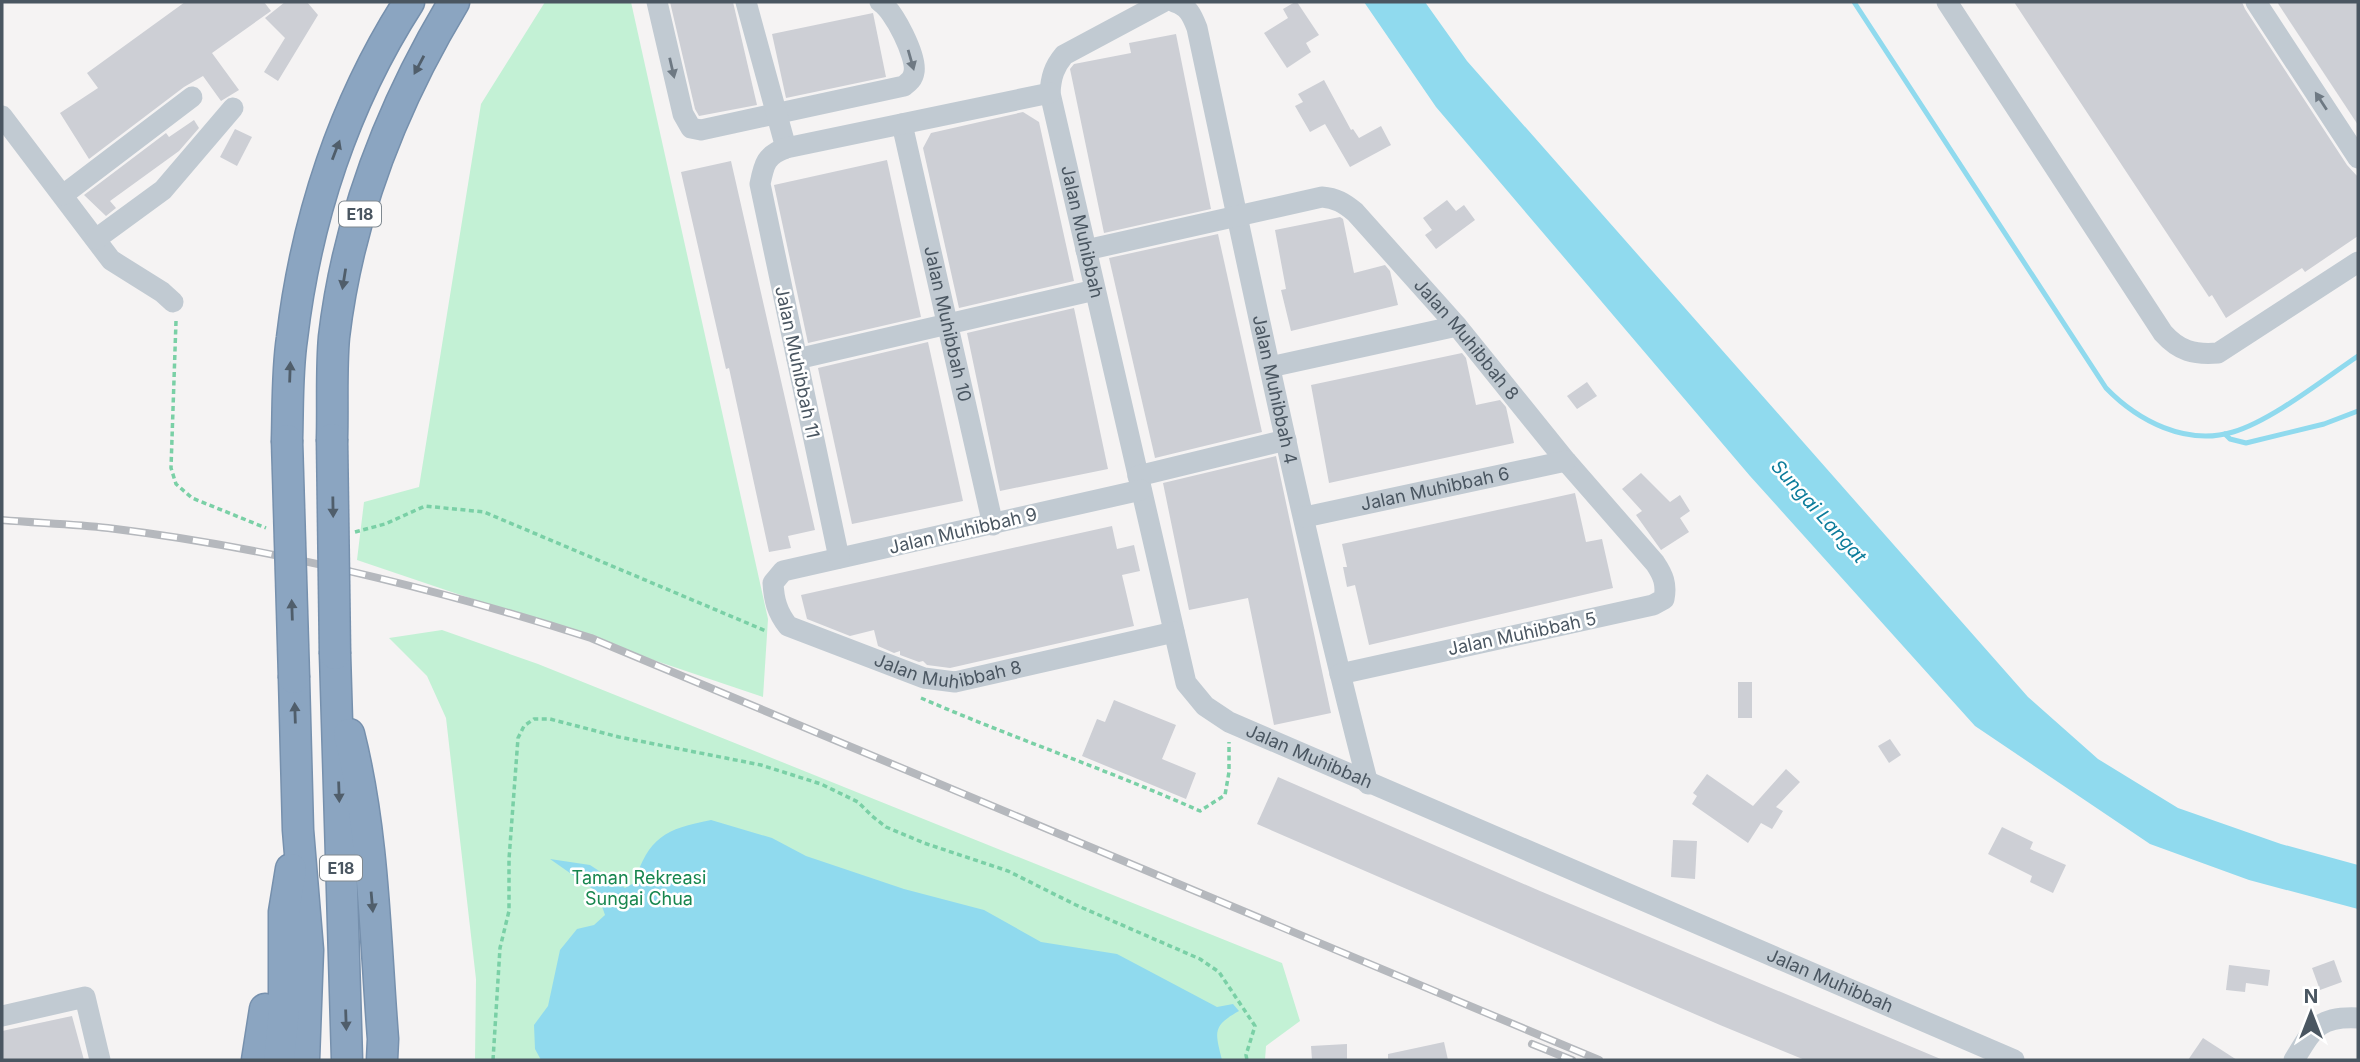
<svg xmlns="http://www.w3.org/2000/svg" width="2360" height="1062" viewBox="0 0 2360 1062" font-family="Inter,sans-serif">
	<rect width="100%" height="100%" fill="#f5f3f3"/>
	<g fill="#c3f1d5">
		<polygon points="545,2 631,2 768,619 763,697 357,560 364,502 419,487 481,104"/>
		<polygon points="442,630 538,664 1282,963 1300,1021 1266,1046 1265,1060 475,1060 476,979 446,718 427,676 389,638"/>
	</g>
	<g fill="#90daee">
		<polygon points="1364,2 1425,2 1467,61 2028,697 2098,759 2178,808 2281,844 2358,865 2358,909 2249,880 2150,844 1975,726 1750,476 1436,107"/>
		<path d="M711 820 772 838 806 856 904 889 984 910 1041 942 1117 954 1217 1007 1233 1004 1239 1011C1212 1026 1215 1032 1222 1060H541L535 1049 534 1025 548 1006 560 950 577 929 594 925 605 915 597 892 550 859 590 865 625 888 634 883C649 837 665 829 711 820Z"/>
	</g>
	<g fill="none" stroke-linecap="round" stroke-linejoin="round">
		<g stroke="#90daee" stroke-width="5">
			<path d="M1854 2 2106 388C2138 421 2186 446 2233 432 2271 421 2324 379 2358 356"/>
			<polyline points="2225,434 2230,439 2246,443 2324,424 2358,411"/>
		</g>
	</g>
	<g fill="#cdcfd5">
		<polygon points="185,2 264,2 271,11 212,53 239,90 221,101 203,76 184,87 89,159 60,113 98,88 87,73"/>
		<polygon points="285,2 307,2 318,15 278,81 264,72 285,38 265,18"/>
		<polygon points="670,2 733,2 757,105 699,116 695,109"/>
		<polygon points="1295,2 1297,2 1319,35 1306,43 1311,52 1287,68 1264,33 1288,18 1283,9"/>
		<polygon points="2014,2 2242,2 2245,9 2347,165 2358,177 2358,236 2305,272 2302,268 2226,318 2212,295 2209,297"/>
		<polygon points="2277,2 2358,2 2358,125"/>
		<polygon points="873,13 886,77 786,98 772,34"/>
		<polygon points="1176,34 1211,209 1104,233 1070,69 1074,64 1131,53 1129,43"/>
		<polygon points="1324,80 1351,130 1353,129 1359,138 1381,126 1391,145 1350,167 1325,124 1310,132 1295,106 1303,102 1298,94"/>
		<polygon points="1023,112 1039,122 1074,281 959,308 923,148 931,133"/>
		<polygon points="194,120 199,128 179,151 110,201 116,208 106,216 84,195 166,133 169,137"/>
		<polygon points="235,129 252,137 237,166 220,157"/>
		<polygon points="887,160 921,317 808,343 774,185"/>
		<polygon points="731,161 815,530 788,536 791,548 769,552 729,368 726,369 681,172"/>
		<polygon points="1447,200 1456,211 1464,205 1475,220 1436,249 1425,235 1432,230 1423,218"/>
		<polygon points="1340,217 1343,219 1354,273 1385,265 1390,271 1398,305 1291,331 1281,290 1286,289 1275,230"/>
		<polygon points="1218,234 1262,432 1155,458 1109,258"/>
		<polygon points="1074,308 1108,469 1000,491 967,333"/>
		<polygon points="928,342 963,501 852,524 818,368"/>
		<polygon points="1462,353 1466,358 1476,405 1500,400 1506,407 1514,443 1329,483 1311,385"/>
		<polygon points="1587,382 1597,396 1577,409 1567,396"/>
		<polygon points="1276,456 1331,713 1274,725 1248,598 1189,610 1163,483"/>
		<polygon points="1641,473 1670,502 1680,495 1690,511 1680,518 1689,532 1661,550 1636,515 1642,511 1622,489"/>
		<polygon points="1575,493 1586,542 1602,539 1613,588 1369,645 1355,585 1347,587 1343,567 1347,567 1342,544"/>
		<polygon points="1112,526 1117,549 1134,545 1140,571 1122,575 1134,626 950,668 927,665 923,661 919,662 900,655 900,651 894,653 878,646 874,630 850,636 807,619 801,595"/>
		<rect x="1738" y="682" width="14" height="36"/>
		<polygon points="1114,700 1176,725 1162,759 1196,773 1186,799 1082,756 1097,719 1105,722"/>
		<polygon points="1890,739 1901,755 1889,763 1878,746"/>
		<polygon points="1786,769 1800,782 1776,807 1783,811 1772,829 1761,823 1748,843 1692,804 1697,796 1693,793 1707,774 1753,806"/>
		<polygon points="1278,777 1540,891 1943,1060 1805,1060 1720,1025 1257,824"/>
		<polygon points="2002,827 2033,842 2030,849 2066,865 2053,893 2030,882 2032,876 1988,854"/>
		<polygon points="1673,840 1697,841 1695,879 1671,877"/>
		<polygon points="2334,960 2342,982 2320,990 2312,968"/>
		<polygon points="2229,965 2270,970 2268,986 2246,983 2245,992 2226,990"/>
		<polygon points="72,1016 84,1060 2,1060 2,1031"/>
		<polygon points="2203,1038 2237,1060 2188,1060"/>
		<polygon points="1444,1042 1448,1060 1388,1060 1388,1054"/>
		<polygon points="1347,1044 1347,1060 1312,1060 1311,1046"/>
	</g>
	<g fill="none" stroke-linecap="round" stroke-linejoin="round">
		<g stroke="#7690ad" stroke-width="33">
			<g id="highway">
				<path d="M332 439C333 406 331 371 334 337 348 218 392 105 454 2"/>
				<path d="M287 440C288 406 287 371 292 338 306 219 344 103 409 2"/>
				<polyline points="335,654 347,1060"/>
				<polyline points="294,678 298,830 308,950 304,1060"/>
				<path d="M349 734C374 833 375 937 383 1039L382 1060"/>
				<polyline points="257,1060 265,1009"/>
				<polyline points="279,1060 284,1010 284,912 291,869"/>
			</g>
		</g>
		<g stroke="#7ad0a6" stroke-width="3.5" stroke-dasharray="5 3.5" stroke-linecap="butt">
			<polyline points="176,321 171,468 176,484 192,498 266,528"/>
			<polyline points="355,532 385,524 425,506 484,512 766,631"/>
			<path d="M921 698C1013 738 1108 770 1200 811L1225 795 1229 772V742"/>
			<polyline points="493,1060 500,948 509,911 509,859 518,738 524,726 534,719 550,719 619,737 761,765 821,784 858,802 872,816 886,827 924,843 1008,871 1076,905 1200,959 1219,972 1255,1026 1246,1055 1247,1060"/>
		</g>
		<g stroke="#c1cad2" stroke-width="21">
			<path d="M657 2 683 114 691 128 701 130 904 86C909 82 913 79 914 72 917 57 894 10 880 2"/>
			<polyline points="746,2 786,148"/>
			<path id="s1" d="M1163 2 1064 55C1054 67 1051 77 1050 93L1186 683 1205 706 1229 722 2014 1060"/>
			<path id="s2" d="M1174 2C1188 6 1192 15 1197 28 1251 281 1303 534 1368 784"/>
			<path d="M1947 2 2163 333C2179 351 2194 355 2218 353L2358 262"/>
			<polyline points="2256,2 2358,158"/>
			<polyline points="2,116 111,260 162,292 173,302"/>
			<path id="s3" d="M902 124 993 525"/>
			<polyline points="63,195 192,97"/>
			<polyline points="96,239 163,190 233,108"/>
			<path id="s4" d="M1086 250 1322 197C1336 198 1344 203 1355 212L1457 326 1566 461 1655 563C1663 575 1667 584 1664 599L1653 605 1340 674"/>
			<polyline points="797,359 1095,290"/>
			<polyline points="1270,367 1457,326"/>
			<polyline points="1138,476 1286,440"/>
			<path id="s5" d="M1141 490 783 571 773 583C774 600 777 612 788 626L924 678 955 682 1174 632"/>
			<path id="s6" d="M1305 517 1566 461"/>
			<path d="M839 558 760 184C764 164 766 155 786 148L1050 93"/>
			<polyline points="2,1016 85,997 100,1060"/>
			<path d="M2294 1060C2313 1029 2318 1016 2358 1018"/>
		</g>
		<use href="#highway" stroke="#8ba5c1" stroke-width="30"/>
		<g stroke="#b5b8bd" stroke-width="8">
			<g id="rail">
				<path d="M2 520C37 523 73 524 108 528 272 548 434 588 591 638L1599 1060"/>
				<polyline points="1532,1044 1572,1060"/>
			</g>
		</g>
		<use href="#rail" stroke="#fff" stroke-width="5" stroke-dasharray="16" stroke-linecap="butt"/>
		<g stroke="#7690ad" stroke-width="33" stroke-linecap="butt">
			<g id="highway-bridge">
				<polyline points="332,439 335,654"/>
				<polyline points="287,440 294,678"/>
			</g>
		</g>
		<use href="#highway-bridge" stroke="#8ba5c1" stroke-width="30"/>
	</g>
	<defs><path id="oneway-solid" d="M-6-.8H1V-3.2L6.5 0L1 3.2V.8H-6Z" transform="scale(1.75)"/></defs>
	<g fill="#6e7983">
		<use href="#oneway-solid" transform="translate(911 60) rotate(74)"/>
		<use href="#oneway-solid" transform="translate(672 68) rotate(77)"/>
		<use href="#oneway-solid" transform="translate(2321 101) rotate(-123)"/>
	</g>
	<g fill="#505e6b">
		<use href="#oneway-solid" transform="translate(419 65) rotate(118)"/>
		<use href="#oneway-solid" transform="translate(336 150) rotate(-69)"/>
		<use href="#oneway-solid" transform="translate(344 279) rotate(99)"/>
		<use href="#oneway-solid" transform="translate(290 372) rotate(-88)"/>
		<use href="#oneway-solid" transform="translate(333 507) rotate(89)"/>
		<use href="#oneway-solid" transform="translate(292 610) rotate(-92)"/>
		<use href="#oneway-solid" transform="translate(295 713) rotate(-92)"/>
		<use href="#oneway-solid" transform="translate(339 792) rotate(88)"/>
		<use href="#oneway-solid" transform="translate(372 902) rotate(85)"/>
		<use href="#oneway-solid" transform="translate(346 1020) rotate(88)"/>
	</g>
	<g text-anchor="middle" stroke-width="5" stroke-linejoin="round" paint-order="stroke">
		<g fill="#fff" stroke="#808990" stroke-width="2">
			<rect x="339" y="201.5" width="42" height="25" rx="5"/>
			<rect x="320" y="855.5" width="42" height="25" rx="5"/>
		</g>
		<g font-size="16" font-weight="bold" fill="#4a5661">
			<text x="360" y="220">E18</text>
			<text x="341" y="874">E18</text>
		</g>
		<g font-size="18" fill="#4a5661" stroke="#fff">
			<text dy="6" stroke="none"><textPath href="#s1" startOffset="296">Jalan Muhibbah</textPath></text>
			<text dy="6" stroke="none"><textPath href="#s3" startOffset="205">Jalan Muhibbah 10</textPath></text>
			<text dy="6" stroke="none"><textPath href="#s4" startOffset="448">Jalan Muhibbah 8</textPath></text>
			<text transform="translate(797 362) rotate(78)" y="6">Jalan Muhibbah 11</text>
			<text dy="6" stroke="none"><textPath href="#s2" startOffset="406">Jalan Muhibbah 4</textPath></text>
			<text dy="6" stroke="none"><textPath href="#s6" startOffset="133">Jalan Muhibbah 6</textPath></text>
			<text transform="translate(963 531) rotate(-13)" y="6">Jalan Muhibbah 9</text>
			<text transform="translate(1522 634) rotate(-12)" y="6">Jalan Muhibbah 5</text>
			<text dy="6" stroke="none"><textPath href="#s5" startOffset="598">Jalan Muhibbah 8</textPath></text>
			<text dy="6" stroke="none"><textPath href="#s1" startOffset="905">Jalan Muhibbah</textPath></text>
			<text dy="6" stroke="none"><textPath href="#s1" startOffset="1472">Jalan Muhibbah</textPath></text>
		</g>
		<g font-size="18" fill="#17864f" stroke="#fff">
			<text x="639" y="884">Taman Rekreasi<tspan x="639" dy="21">Sungai Chua</tspan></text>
		</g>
		<g font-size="19" font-style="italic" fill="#0c7c9b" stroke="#fff">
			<text transform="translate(1819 511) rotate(48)" y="7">Sungai Langat</text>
		</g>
	</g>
	<rect width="2360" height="1062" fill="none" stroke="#4a5661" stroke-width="7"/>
	<g transform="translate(2311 1013)" stroke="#ffffff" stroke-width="5" paint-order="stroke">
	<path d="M0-5L12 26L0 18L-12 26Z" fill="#4a5661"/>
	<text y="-10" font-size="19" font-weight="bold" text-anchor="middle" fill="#4a5661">N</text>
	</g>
</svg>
